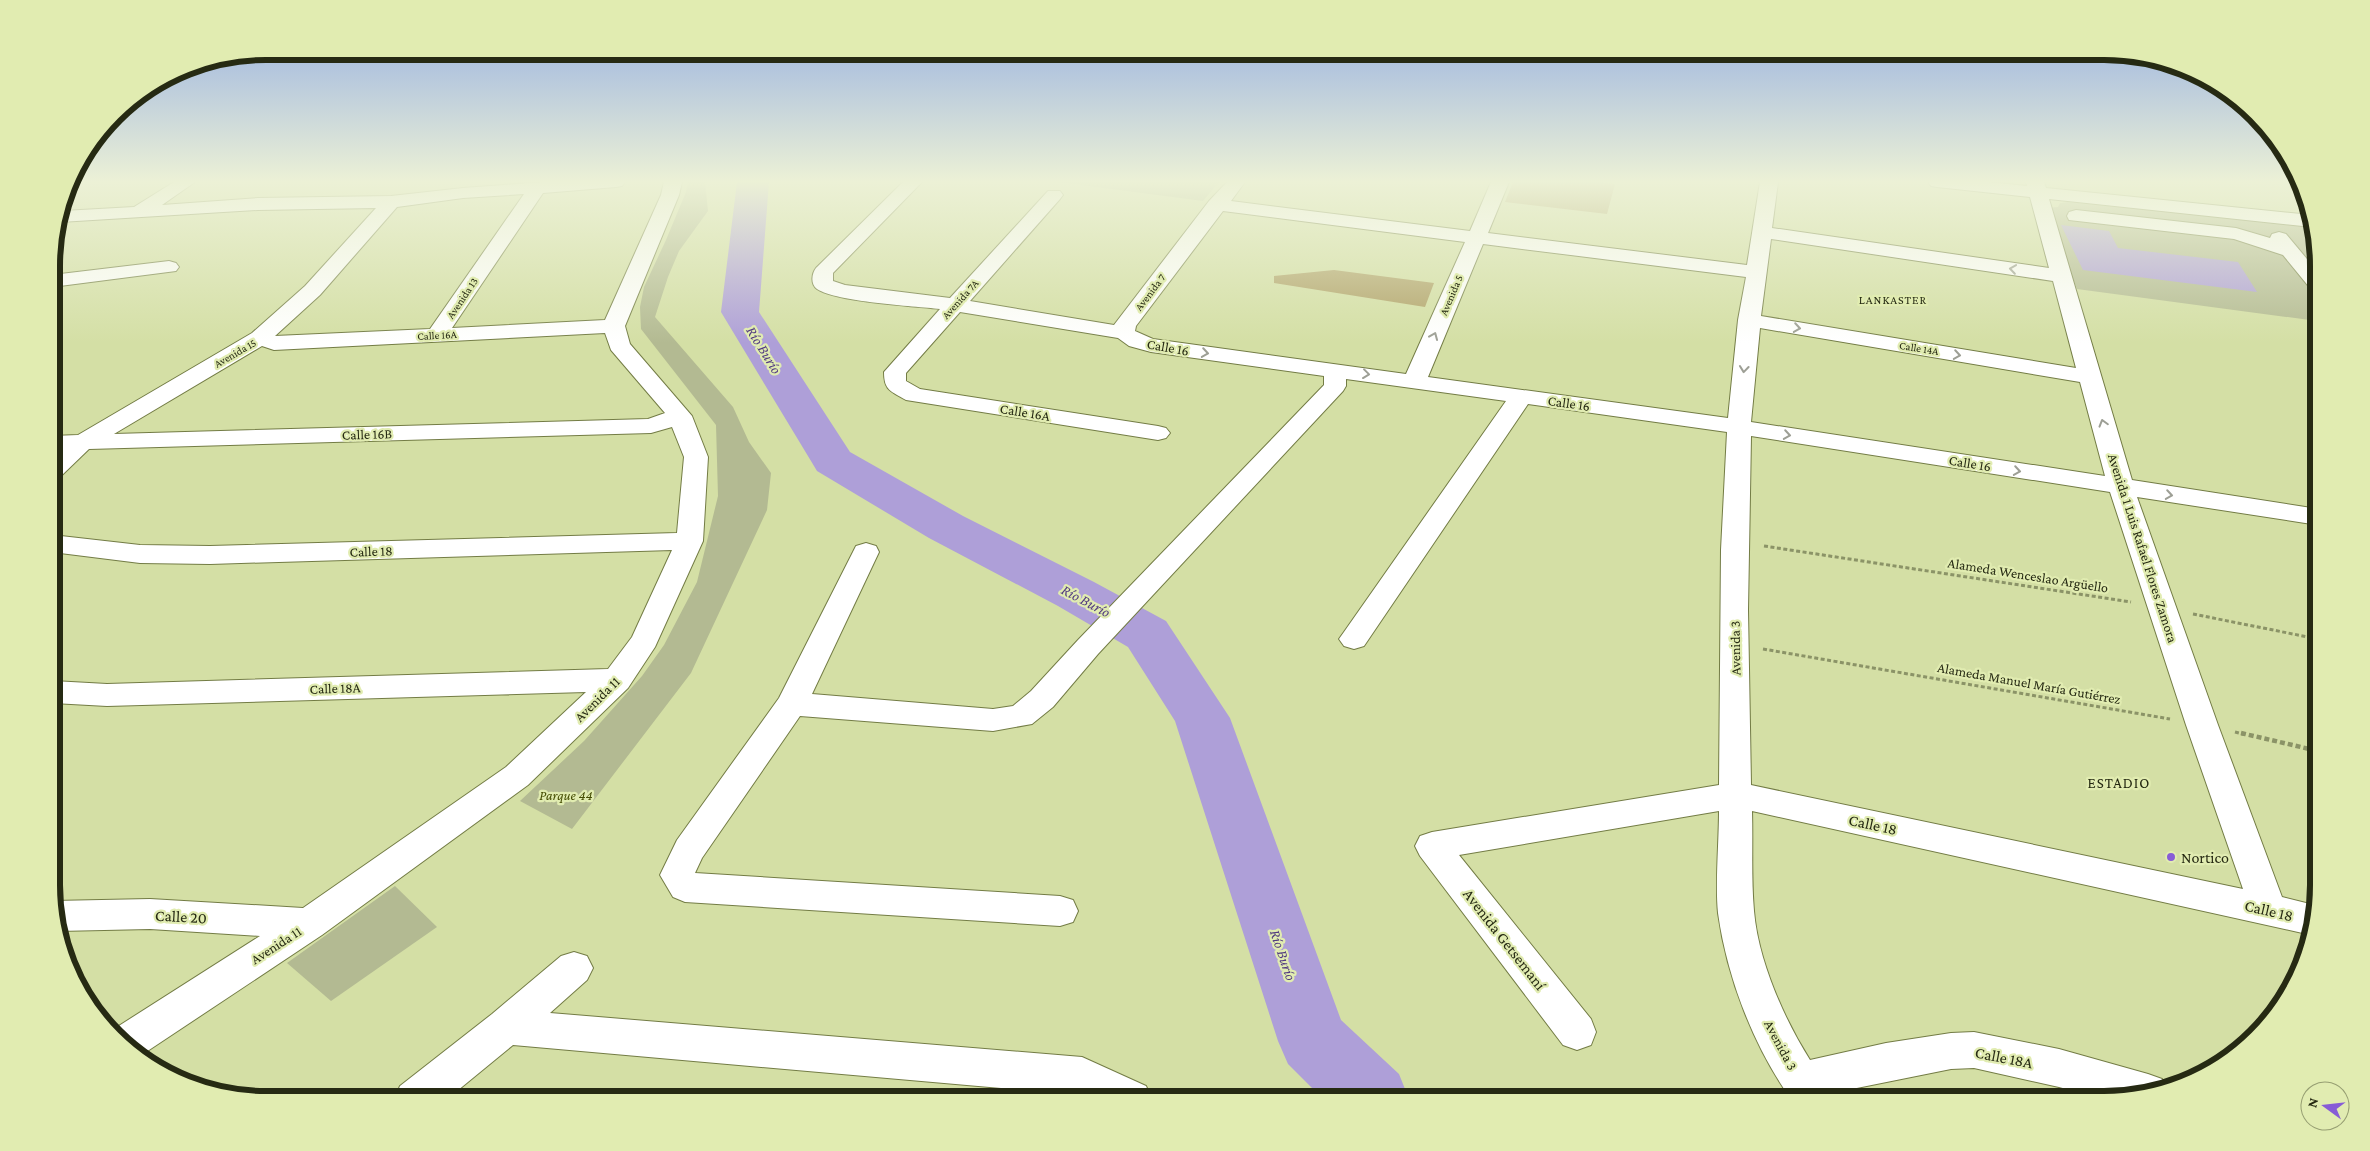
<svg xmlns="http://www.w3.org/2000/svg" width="2370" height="1151" viewBox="0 0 2370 1151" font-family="'Crimson Pro',serif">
	<rect width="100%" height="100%" fill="#d4dfa5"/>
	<g fill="#b3ba92">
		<polygon points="688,182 705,182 708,211 679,251 668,277 655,317 733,407 749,442 771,473 767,510 691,673 572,829 520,801 584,741 642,676 664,645 697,582 718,496 716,425 641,329 640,307 644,287 666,240 686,192"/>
		<polygon points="1058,182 1219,182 1203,201"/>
		<polygon points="2068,202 2314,227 2317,238 2317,321 2077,289 2045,208 2058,207 2060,203"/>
		<polygon points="395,886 437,927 331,1001 287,963"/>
	</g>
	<polygon fill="#ae9fd8" points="2061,225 2109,231 2118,248 2238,262 2257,292 2083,270"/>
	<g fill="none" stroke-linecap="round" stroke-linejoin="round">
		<polygon fill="#ae9fd8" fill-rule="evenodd" points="737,182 769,182 759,312 850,452 963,516 1094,582 1166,621 1230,718 1341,1020 1399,1074 1409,1099 1323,1099 1288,1064 1278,1041 1175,721 1128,647 1058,606 929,538 817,471 811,461 721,312"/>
	</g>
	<g fill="#b1a36a">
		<polygon points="1513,182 1593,182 1615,184 1607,214 1505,202"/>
		<polygon points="1334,270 1434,283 1425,307 1274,283 1274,276"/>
	</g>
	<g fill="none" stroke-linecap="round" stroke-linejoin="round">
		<g stroke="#737c45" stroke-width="2">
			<g id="minor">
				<path d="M174 182H195L162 205 258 198 391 196 463 188 543 182H625L622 186 616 187 543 193 452 328 605 320 661 195 664 182H682L679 195 625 326 630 344 692 416 708 457 703 541 655 647 628 688 528 785 322 935 143 1054 114 1029 260 936 150 929 58 931 53 913V901L150 899 303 908 506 767 586 692 107 706 53 703V681L107 684 608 669 632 637 672 550 210 564 140 563 52 552V535L140 545 210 546 677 533 684 457 672 427 651 433 89 449 61 476 52 478V457L60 450H52V436L78 435 252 333 305 286 376 208 258 210 60 222 63 211 134 207ZM524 194 430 329 275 336 320 295 397 207 463 198ZM605 333 611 350 665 413 648 419 114 434 262 346 274 350Z"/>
				<path d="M903 182H922L833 273V281L845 285 950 298 1048 191H1060L1063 195 1060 199 970 301 1114 325 1209 201 1227 182H1245L1231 201 1470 231 1491 182H1509L1488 233 1747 265 1760 182H1778L1772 228 2049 268 2030 197 1937 187 1931 186 1928 182H1988L2027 186 2026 182H2044L2046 188 2311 215 2314 226 2312 227 2049 199 2132 480 2318 509V525L2137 497 2218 725 2282 897 2314 905 2307 934 1752 811C1753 844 1751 878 1754 911 1758 960 1784 1019 1810 1060L1886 1043 1951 1033 1974 1032 2059 1049 2148 1074 2162 1079 2167 1090 2118 1099H2103L2059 1087 1974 1068 1951 1069 1832 1093 1834 1099H1791C1754 1047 1727 978 1718 913 1715 884 1719 842 1719 811L1459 855 1591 1019 1596 1032 1591 1045 1577 1050 1563 1045 1420 856 1415 846 1420 836 1432 832 1719 785 1721 550 1727 432 1528 404 1364 646 1354 649 1344 646 1339 639 1344 632 1506 401 1346 379V386L1343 391 1098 654 1053 707 1032 724 993 731 800 716 702 858 695 873 1060 896 1073 900 1078 911 1073 922 1060 926 685 902 673 897 660 875 677 840 779 698 856 546 866 543 876 546 879 552 812 694 993 709 1013 706 1031 691 1078 640 1324 385V376L1151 352 1129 346 1118 338 960 312 906 373V381L920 389 1158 426 1166 428 1170 433 1166 438 1158 440 906 400C891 391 884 391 884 372L940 309C913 306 837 302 817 289 810 284 812 273 816 268ZM1223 211 1465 242 1406 374 1153 339 1135 331 1136 326ZM1771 239 2053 281 2076 368 1761 316ZM1483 244 1746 277 1738 320 1728 418 1428 377ZM1760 328 2080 382 2105 476 1751 422ZM1751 436 2110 492 2186 725 2243 889 1751 785 1748 610Z"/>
				<polygon points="2288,182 2301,182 2307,200 2299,199"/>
				<polygon points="2076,210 2236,228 2270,238 2272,234 2279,232 2286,234 2317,271 2317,290 2310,288 2283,255 2234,239 2069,220 2067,216 2069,212"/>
				<polygon points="169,261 176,263 179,267 176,271 52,287 52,275"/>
				<polygon points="574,952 587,956 593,968 587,980 550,1013 1082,1057 1146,1086 1152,1100 1089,1100 1079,1095 513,1045 446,1100 394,1100 400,1086 492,1014 561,956"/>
			</g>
		</g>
		<g stroke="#8b9367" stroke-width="3" stroke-dasharray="4 2.5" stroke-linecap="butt">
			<polyline points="1764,546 2131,602"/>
			<polyline points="2193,614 2318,639"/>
			<polyline points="1763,649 2170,719"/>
			<polyline points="2235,732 2246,735"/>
		</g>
		<polyline stroke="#8b9367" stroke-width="4.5" stroke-dasharray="5 3" stroke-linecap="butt" points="2241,733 2318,751"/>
		<use href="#minor" fill="#fff" fill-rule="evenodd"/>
	</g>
	<defs><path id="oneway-chevron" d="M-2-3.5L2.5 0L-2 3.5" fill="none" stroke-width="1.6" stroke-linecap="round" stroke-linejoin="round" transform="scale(1.25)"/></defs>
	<g stroke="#9d9f95">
		<use href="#oneway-chevron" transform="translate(2013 269) rotate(-172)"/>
		<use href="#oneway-chevron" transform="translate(1797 328) rotate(9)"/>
		<use href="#oneway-chevron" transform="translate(1434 336) rotate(-67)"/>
		<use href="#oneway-chevron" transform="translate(1205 353) rotate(9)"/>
		<use href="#oneway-chevron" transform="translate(1957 355) rotate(9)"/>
		<use href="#oneway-chevron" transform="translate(1744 369) rotate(96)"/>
		<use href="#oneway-chevron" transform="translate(1366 374) rotate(7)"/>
		<use href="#oneway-chevron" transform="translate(2103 423) rotate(-106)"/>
		<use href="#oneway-chevron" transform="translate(1787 435) rotate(9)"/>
		<use href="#oneway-chevron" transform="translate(2017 471) rotate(9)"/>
		<use href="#oneway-chevron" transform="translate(2169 495) rotate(9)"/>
	</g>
	<linearGradient id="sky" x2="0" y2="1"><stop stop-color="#91ace2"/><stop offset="0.53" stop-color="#ecf1d6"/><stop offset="1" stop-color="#ecf1d6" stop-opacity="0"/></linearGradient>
	<rect width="2370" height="343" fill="url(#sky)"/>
	<circle fill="#875cd6" stroke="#e1ecb1" stroke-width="2" cx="2171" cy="857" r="5"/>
	<g text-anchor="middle" stroke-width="4.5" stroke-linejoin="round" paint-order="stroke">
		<g font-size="11" fill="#262a13" stroke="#e1ecb1">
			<text transform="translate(1150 292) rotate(-53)" y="4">Avenida 7</text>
			<text transform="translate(1451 295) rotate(-67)" y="4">Avenida 5</text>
			<text transform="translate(462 298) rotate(-56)" y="4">Avenida 13</text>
			<text transform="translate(960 299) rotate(-48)" y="4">Avenida 7A</text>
			<text transform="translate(437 335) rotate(-3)" y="4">Calle 16A</text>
			<text transform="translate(1919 348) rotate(9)" y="4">Calle 14A</text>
			<text transform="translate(235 353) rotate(-30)" y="4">Avenida 15</text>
		</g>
		<g font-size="12" letter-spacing="1" fill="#262a13" stroke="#e1ecb1">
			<text x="1893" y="304">LANKASTER</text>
		</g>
		<g font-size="14" fill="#262a13" stroke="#e1ecb1">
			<text transform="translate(1168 347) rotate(10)" y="5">Calle 16</text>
			<text transform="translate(1569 403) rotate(8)" y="5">Calle 16</text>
			<text transform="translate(1025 412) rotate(9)" y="5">Calle 16A</text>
			<text transform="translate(367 434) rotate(-2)" y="5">Calle 16B</text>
			<text transform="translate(1970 463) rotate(9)" y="5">Calle 16</text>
			<text transform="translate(2143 548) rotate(72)" y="5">Avenida 1 Luis Rafael Flores Zamora</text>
			<text transform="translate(371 551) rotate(-2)" y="5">Calle 18</text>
			<text transform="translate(2028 575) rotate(9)" y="5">Alameda Wenceslao Argüello</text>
			<text transform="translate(1735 648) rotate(-91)" y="5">Avenida 3</text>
			<text transform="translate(2029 683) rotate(10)" y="5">Alameda Manuel María Gutiérrez</text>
			<text transform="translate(335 688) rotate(-2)" y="5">Calle 18A</text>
			<text transform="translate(597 699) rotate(-45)" y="5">Avenida 11</text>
			<text transform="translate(276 945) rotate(-33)" y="5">Avenida 11</text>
			<text transform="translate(1781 1045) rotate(62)" y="5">Avenida 3</text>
		</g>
		<g font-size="14" font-style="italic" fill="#444c02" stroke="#e1ecb1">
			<text x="566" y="800">Parque 44</text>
		</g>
		<g font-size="15" font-style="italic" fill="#523b80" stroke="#e1ecb1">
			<text transform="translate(764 350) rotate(58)" y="5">Río Burío</text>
			<text transform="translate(1086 601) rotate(28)" y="5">Río Burío</text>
			<text transform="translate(1283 955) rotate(71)" y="5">Río Burío</text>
		</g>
		<g font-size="15" letter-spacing="1" fill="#262a13" stroke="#e1ecb1">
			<text x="2119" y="788">ESTADIO</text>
		</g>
		<g font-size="16" fill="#262a13" stroke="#e1ecb1">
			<text transform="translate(1873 824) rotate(12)" y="6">Calle 18</text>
			<text transform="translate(2269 910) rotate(13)" y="6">Calle 18</text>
			<text transform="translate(181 916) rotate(3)" y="6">Calle 20</text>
			<text transform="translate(1505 939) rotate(52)" y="6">Avenida Getsemaní</text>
			<text transform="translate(2004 1057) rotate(11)" y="6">Calle 18A</text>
		</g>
		<g font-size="16" fill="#262a13" stroke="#e1ecb1" text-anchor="start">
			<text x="2181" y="863">Nortico</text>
		</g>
	</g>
	<path d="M0 0H2370V1151H0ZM266 60H2104A206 206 0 0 1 2310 266V885A206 206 0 0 1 2104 1091H266A206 206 0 0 1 60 885V266A206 206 0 0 1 266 60Z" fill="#e1ecb1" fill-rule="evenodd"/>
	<path fill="none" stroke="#262a13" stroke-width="6" d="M266 60H2104A206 206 0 0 1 2310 266V885A206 206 0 0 1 2104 1091H266A206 206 0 0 1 60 885V266A206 206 0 0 1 266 60Z"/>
	<g transform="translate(2325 1106) rotate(285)"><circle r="24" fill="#e1ecb1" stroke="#969e72"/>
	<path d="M0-4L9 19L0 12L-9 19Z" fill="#875cd6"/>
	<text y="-8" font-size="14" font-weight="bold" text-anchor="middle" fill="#262a13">N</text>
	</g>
</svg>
